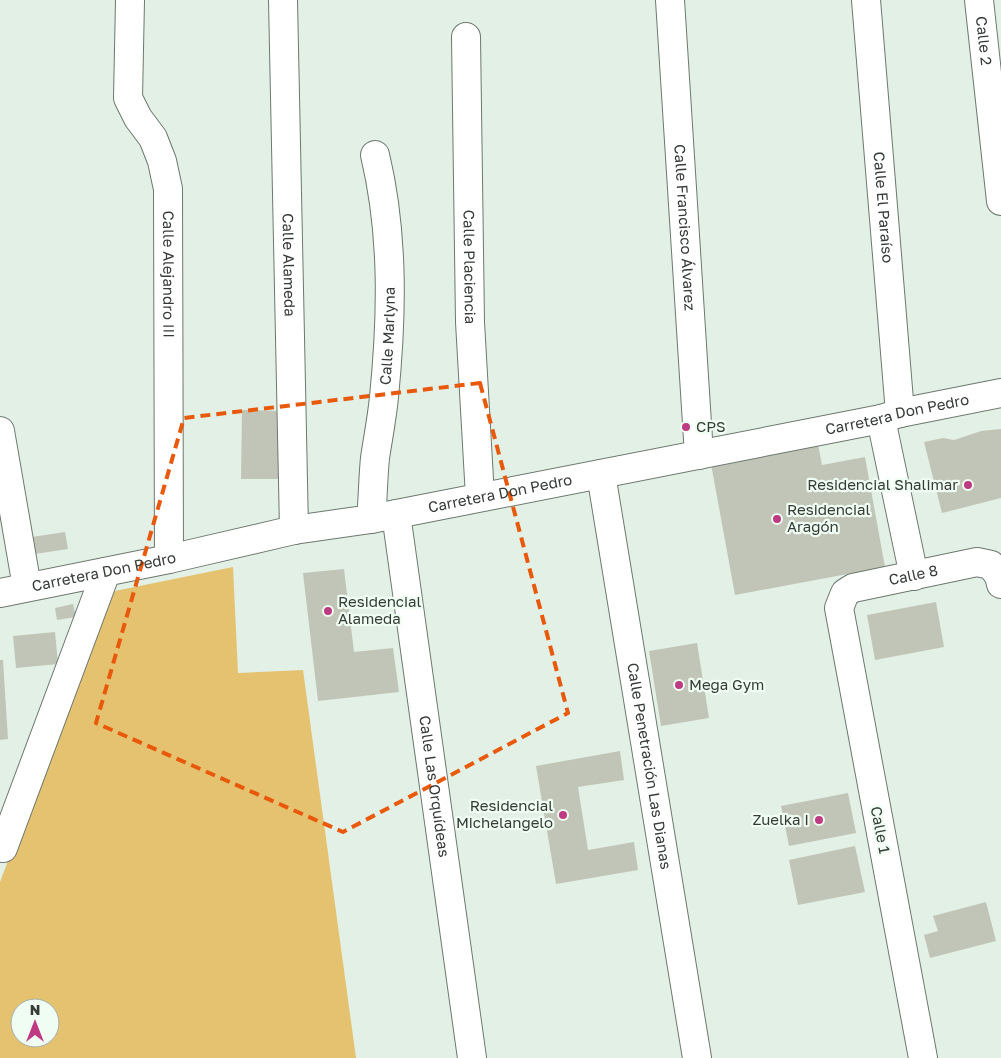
<svg xmlns="http://www.w3.org/2000/svg" width="1001" height="1058" viewBox="0 0 1001 1058" font-family="'Golos Text',sans-serif">
	<rect width="100%" height="100%" fill="#e3f0e5"/>
	<path fill="#e5c26f" fill-rule="evenodd" d="M233 567 238 673 303 670 356 1058H0V882L110 592ZM20 1008H50V1038H20Z"/>
	<g fill="#c1c5b7">
		<polygon points="242,410 282,411 281,479 241,479"/>
		<polygon points="1001,429 1001,498 942,513 924,442 943,438 954,440 981,431"/>
		<polygon points="817,439 822,465 865,457 885,567 735,595 711,464"/>
		<polygon points="65,532 68,549 35,554 32,537"/>
		<polygon points="344,569 354,652 393,648 399,692 318,701 303,573"/>
		<polygon points="936,602 944,647 875,660 867,615"/>
		<polygon points="73,604 76,617 57,620 55,608"/>
		<polygon points="55,632 58,664 16,668 13,636"/>
		<polygon points="697,643 709,718 661,726 649,651"/>
		<polygon points="0,660 3,660 8,739 0,740"/>
		<polygon points="620,751 624,780 578,787 588,850 634,842 638,870 556,884 536,766"/>
		<polygon points="848,793 856,833 789,846 781,806"/>
		<polygon points="855,846 865,892 798,905 789,860"/>
		<polygon points="986,902 996,941 930,958 924,935 938,931 933,916"/>
	</g>
	<g fill="none" stroke-linecap="round" stroke-linejoin="round">
		<g stroke="#6d786f" stroke-width="30">
			<g id="minor">
				<path id="s1" d="M130 0 128 98 138 118 153 138 162 161 168 189 169 559"/>
				<path id="s2" d="M283 0 294 530"/>
				<path id="s3" d="M670 0 699 455"/>
				<path id="s4" d="M866 0 900 413"/>
				<path id="s5" d="M979 0 1001 201"/>
				<path id="s6" d="M466 37 470 322 480 497"/>
				<polyline points="881,419 914,576"/>
				<polyline points="0,431 27,587"/>
				<path id="s7" d="M601 474 697 1058"/>
				<path id="s8" d="M396 514 472 1058"/>
				<path id="s9" d="M371 519C373 498 373 478 375 458 378 438 382 418 384 397 392 317 394 234 375 155"/>
				<path id="s10" d="M0 593 169 559 294 530 371 519 881 419 900 413 1001 393"/>
				<polyline points="3,848 106,572"/>
				<path id="s11" d="M923 1058 839 608 845 593 853 588 977 562 991 565 999 576 1001 584"/>
			</g>
		</g>
		<use href="#minor" stroke="#fff" stroke-width="28"/>
	</g>
	<path fill="none" stroke="#e8590c" stroke-width="4" stroke-dasharray="10 6" stroke-linejoin="round" d="M480 383 568 713 343 832 96 723 184 418Z"/>
	<g fill="#be3b83" stroke="#f0fdf2" stroke-width="2">
		<circle cx="686" cy="427" r="5"/>
		<circle cx="968" cy="485" r="5"/>
		<circle cx="777" cy="519" r="5"/>
		<circle cx="328" cy="611" r="5"/>
		<circle cx="679" cy="685" r="5"/>
		<circle cx="563" cy="815" r="5"/>
		<circle cx="819" cy="820" r="5"/>
	</g>
	<g text-anchor="middle" stroke-width="4.5" stroke-linejoin="round" paint-order="stroke">
		<g font-size="15" fill="#363b37" stroke="#f0fdf2">
			<text dy="5" stroke="none"><textPath href="#s5" startOffset="41">Calle 2</textPath></text>
			<text dy="5" stroke="none"><textPath href="#s4" startOffset="208">Calle El Paraíso</textPath></text>
			<text dy="5" stroke="none"><textPath href="#s3" startOffset="228">Calle Francisco Álvarez</textPath></text>
			<text dy="5" stroke="none"><textPath href="#s2" startOffset="265">Calle Alameda</textPath></text>
			<text dy="5" stroke="none"><textPath href="#s6" startOffset="230">Calle Placiencia</textPath></text>
			<text dy="5" stroke="none"><textPath href="#s1" startOffset="284">Calle Alejandro III</textPath></text>
			<text dy="5" stroke="none"><textPath href="#s9" startOffset="184">Calle Marlyna</textPath></text>
			<text dy="5" stroke="none"><textPath href="#s10" startOffset="915">Carretera Don Pedro</textPath></text>
			<text dy="5" stroke="none"><textPath href="#s10" startOffset="510">Carretera Don Pedro</textPath></text>
			<text dy="5" stroke="none"><textPath href="#s10" startOffset="106">Carretera Don Pedro</textPath></text>
			<text dy="5" stroke="none"><textPath href="#s11" startOffset="545">Calle 8</textPath></text>
			<text dy="5" stroke="none"><textPath href="#s7" startOffset="296">Calle Penetración Las Dianas</textPath></text>
			<text dy="5" stroke="none"><textPath href="#s8" startOffset="275">Calle Las Orquídeas</textPath></text>
			<text transform="translate(880 830) rotate(79)" y="5">Calle 1</text>
		</g>
		<g font-size="15" fill="#363b37" stroke="#f0fdf2" text-anchor="start">
			<text x="696" y="432">CPS</text>
			<text x="958" y="490" text-anchor="end">Residencial Shalimar</text>
			<text x="787" y="515">Residencial<tspan x="787" dy="17">Aragón</tspan></text>
			<text x="338" y="607">Residencial<tspan x="338" dy="17">Alameda</tspan></text>
			<text x="689" y="690">Mega Gym</text>
			<text x="553" y="811" text-anchor="end">Residencial<tspan x="553" dy="17">Michelangelo</tspan></text>
			<text x="809" y="825" text-anchor="end">Zuelka I</text>
		</g>
	</g>
	<g transform="translate(35 1023)"><circle r="24" fill="#f0fdf2" stroke="#a6afa7"/>
	<path d="M0-4L9 19L0 12L-9 19Z" fill="#be3b83"/>
	<text y="-8" font-size="14" font-weight="bold" text-anchor="middle" fill="#363b37">N</text>
	</g>
</svg>
